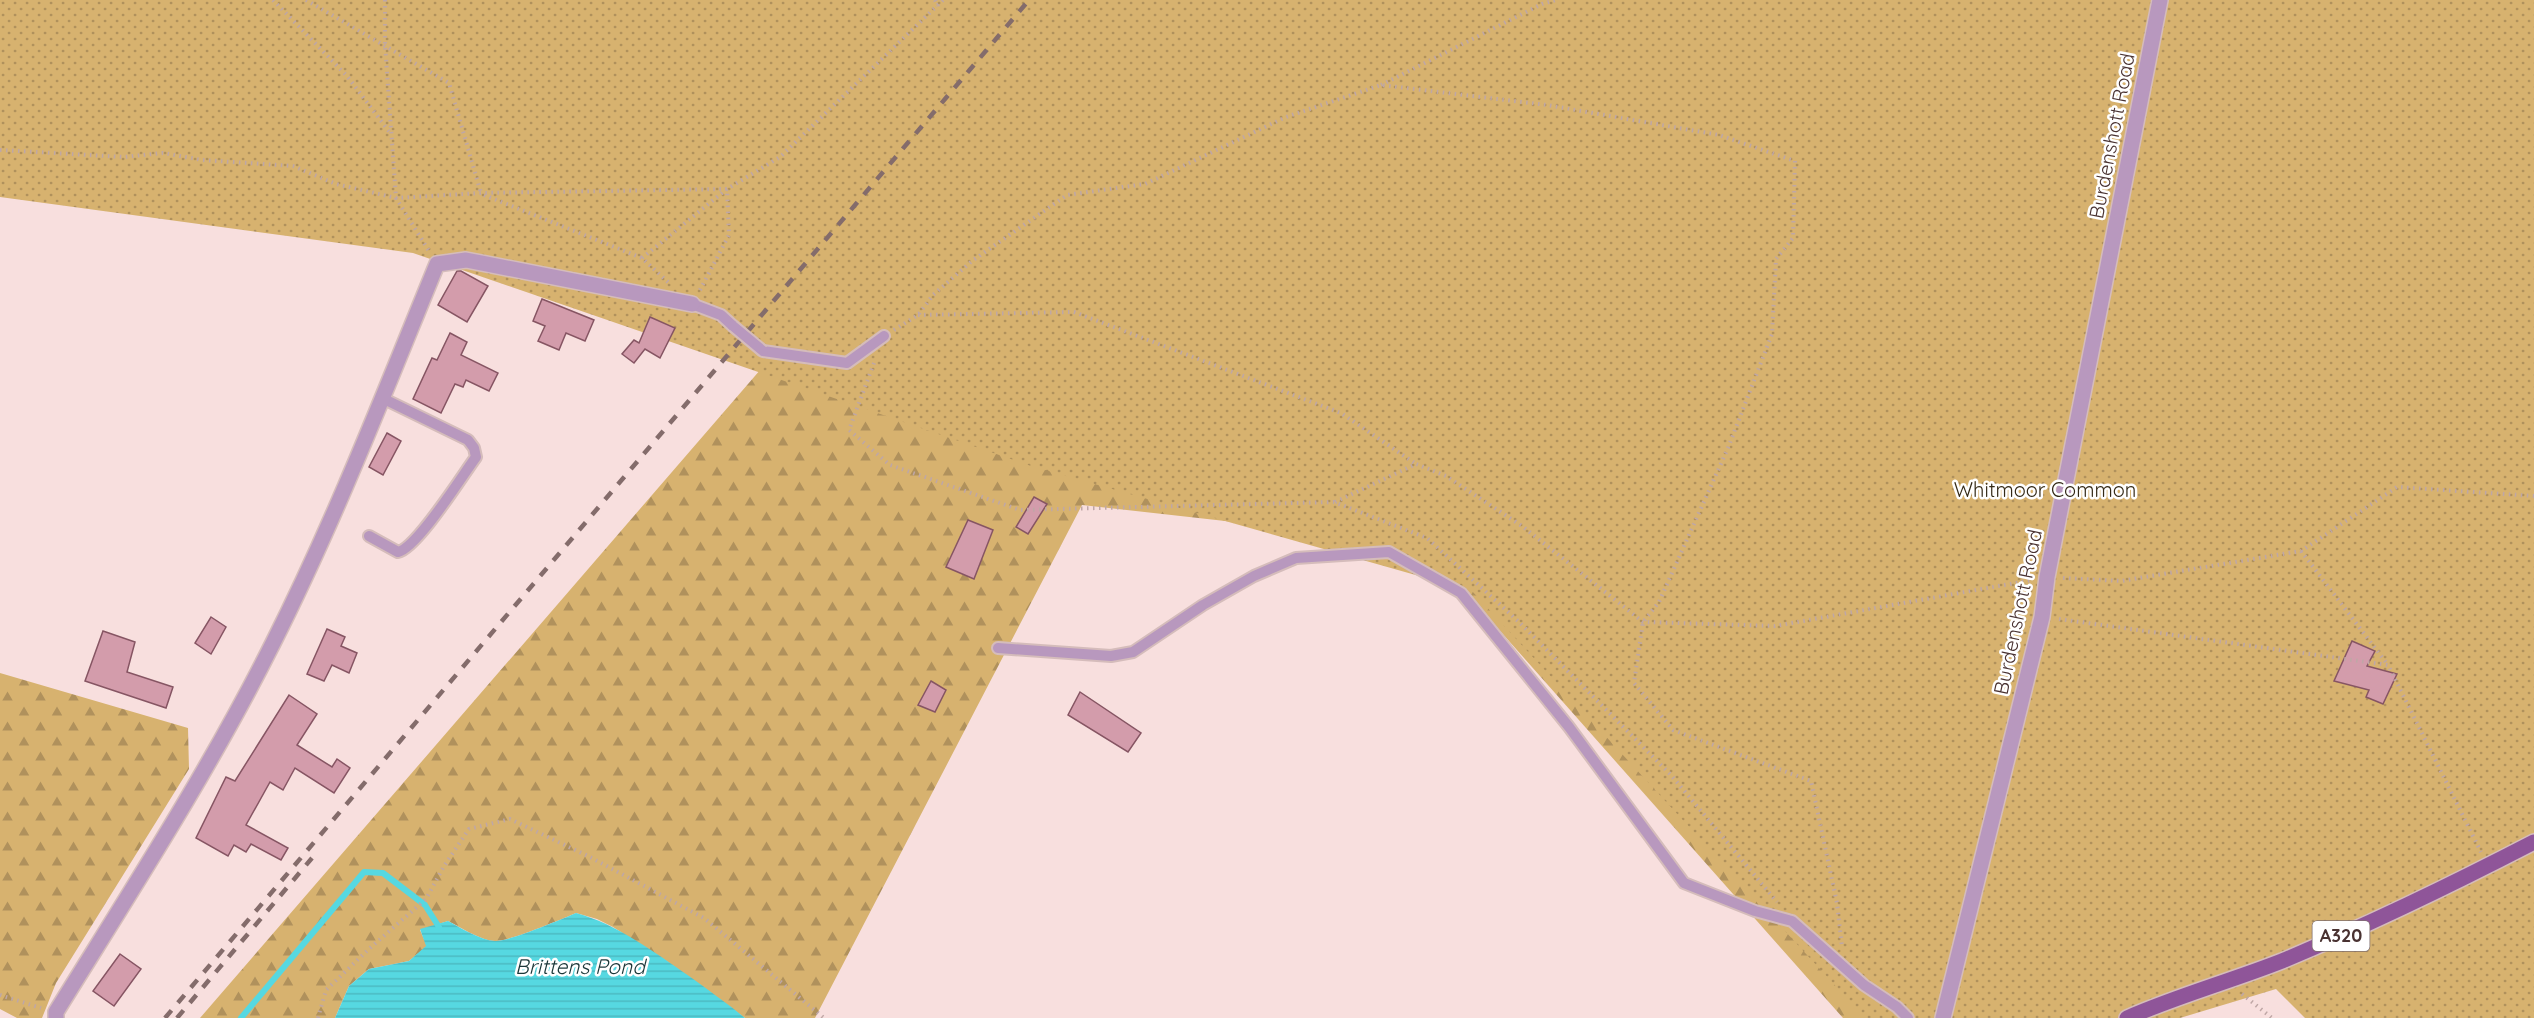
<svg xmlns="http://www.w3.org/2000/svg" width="2534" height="1018" viewBox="0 0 2534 1018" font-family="Quicksand,sans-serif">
	<defs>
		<pattern id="forest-firs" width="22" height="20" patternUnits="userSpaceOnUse" patternTransform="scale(1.5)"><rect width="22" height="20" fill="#d7b26f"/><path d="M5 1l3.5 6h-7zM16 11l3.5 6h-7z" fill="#b0915c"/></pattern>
		<pattern id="park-dots" width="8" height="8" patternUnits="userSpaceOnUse" patternTransform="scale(1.5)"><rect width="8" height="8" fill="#d7b26f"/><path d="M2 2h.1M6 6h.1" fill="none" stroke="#b0915c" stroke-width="1.8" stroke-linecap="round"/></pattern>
		<pattern id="water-rules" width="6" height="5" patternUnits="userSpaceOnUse" patternTransform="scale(1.5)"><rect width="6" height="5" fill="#56d8e1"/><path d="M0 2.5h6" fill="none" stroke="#4cbac2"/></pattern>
	</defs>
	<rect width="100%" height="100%" fill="#f8dfde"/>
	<g fill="url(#forest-firs)">
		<path d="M1009 82 1936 1018H1843L1422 543 1082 505 815 1018H745L668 962 613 927 597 919 576 913C562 919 508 942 495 941 482 941 460 927 448 921L420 930 427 946 409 961 369 969 349 986 335 1018H200Z"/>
		<polygon points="0,673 188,728 189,769 56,983 42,1018 17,1018 0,1009"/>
	</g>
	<polygon fill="url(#park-dots)" points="0,0 2534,0 2534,1018 2305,1018 2276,989 2180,1018 1865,1018 1472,591 1031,466 413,253 0,197"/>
	<path fill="url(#water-rules)" d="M576 913C617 924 654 952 689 976 708 990 727 1003 745 1018H335L349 986 369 969 409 961 426 946 420 929 448 921C461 928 480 940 495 941 508 942 562 919 576 913Z"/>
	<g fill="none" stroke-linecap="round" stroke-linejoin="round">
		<polyline stroke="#56d8e1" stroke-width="6" points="241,1018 364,872 383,873 425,905 439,927"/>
	</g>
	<g fill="#d39cab" stroke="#865563" stroke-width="1.5">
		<polygon points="457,271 461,271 488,286 467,322 438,305"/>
		<polygon points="542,299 594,320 585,341 566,333 559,350 538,341 545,326 533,321"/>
		<polygon points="650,317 675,328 660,358 645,349 634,363 622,354 634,340 639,343"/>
		<polygon points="450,333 467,342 461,355 498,373 489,391 466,380 463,387 455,384 441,413 413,399 432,358 437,360"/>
		<polygon points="387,433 401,441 383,475 369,467"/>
		<polygon points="1034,497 1047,504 1028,534 1016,527"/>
		<polygon points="968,520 993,530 974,579 946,567"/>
		<polygon points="211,617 226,627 211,654 195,643"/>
		<polygon points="327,629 345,637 341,646 357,653 349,673 332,665 324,681 307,674"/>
		<polygon points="103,631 135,642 127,672 173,687 166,708 85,681"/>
		<polygon points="2352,641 2375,651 2367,666 2397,674 2383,704 2366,697 2369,690 2334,681"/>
		<polygon points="931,681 946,690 935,712 918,705"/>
		<polygon points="1080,692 1141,733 1128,752 1068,715"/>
		<polygon points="289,695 317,714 297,745 332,767 337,759 350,768 334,793 295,768 283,790 270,782 246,825 288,848 281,860 251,844 246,852 234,845 228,856 196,838 226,777 235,781"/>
		<polygon points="120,954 141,969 114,1006 93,991"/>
	</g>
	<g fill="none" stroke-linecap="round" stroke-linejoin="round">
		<g stroke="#d5bcbb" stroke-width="14">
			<g id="lane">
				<polyline points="692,304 721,315 733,326"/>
				<polyline points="763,351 847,363 884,336"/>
				<path d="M369 536 398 552C417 548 462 476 476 457L474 448 468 440 382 398"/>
				<polyline points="998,648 1111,656 1133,652 1203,605 1254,576 1296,558 1389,552 1461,593 1569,727 1684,883 1755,911 1792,921 1864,985 1897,1007 1908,1018"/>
			</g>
		</g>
		<g stroke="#d5bcbb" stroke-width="18">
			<g id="street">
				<path d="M56 1018V1012C131 891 209 771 273 643 335 520 385 391 437 264L466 260 692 304"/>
				<polyline points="1943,1018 2042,617 2047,577 2160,0"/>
			</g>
		</g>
		<g stroke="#d5bcbb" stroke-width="18">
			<path id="primary" d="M2127 1018C2177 996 2231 981 2282 961 2368 925 2451 885 2534 842"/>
		</g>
		<g stroke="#bfa7a6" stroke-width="4" stroke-dasharray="1.5 4.5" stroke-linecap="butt">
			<polyline points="273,0 347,76 391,134"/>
			<polyline points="306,0 449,83 481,193"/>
			<polyline points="385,0 385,44 396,198 429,251"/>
			<polyline points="935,0 938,6"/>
			<polyline points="1381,85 1542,4 1556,0"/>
			<polyline points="0,150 124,157 163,153 202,160 293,166 336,184 396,198 481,193 727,189"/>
			<polyline points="484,195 642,258 668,282"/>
			<polyline points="642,258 727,189 780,157 943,0"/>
			<polyline points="700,290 729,235 727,189"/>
			<polyline points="918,315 1074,312 1341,413 1416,464"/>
			<polyline points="894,330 918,315 933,295 972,261 1067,195 1145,184 1286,117 1381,85 1547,105 1719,135 1795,161 1793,238 1776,259 1772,334 1728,448 1659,602 1643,622 1634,683 1673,730 1811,781 1837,903 1842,947"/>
			<polyline points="874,363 849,430 890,465 1020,510 1334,502 1427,538 1518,621 1671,775 1777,902"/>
			<polyline points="1335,502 1416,464 1446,476 1522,526 1643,622 1775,626 2032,580"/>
			<polyline points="2301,551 2388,665"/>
			<polyline points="2063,578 2121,581 2301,551 2397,487 2534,496"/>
			<polyline points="2059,619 2388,665 2481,852"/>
			<polyline points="2242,994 2272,1018"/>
			<polyline points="0,995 41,1008"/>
			<polyline points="318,1018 326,990 369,949 426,899 444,866 469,829 510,819 588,856 704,918 824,1018"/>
		</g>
		<use href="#lane" stroke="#b898be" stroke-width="10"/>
		<use href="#street" stroke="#b898be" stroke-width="15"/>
		<use href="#primary" stroke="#8f5599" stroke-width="15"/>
		<g stroke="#846c6b" stroke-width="4.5" stroke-dasharray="10 10" stroke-linecap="butt">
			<polyline points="165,1018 1029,0"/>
			<polyline points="177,1018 312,858"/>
		</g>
		<g stroke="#d5bcbb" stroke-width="14" stroke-linecap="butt">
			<polyline id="lane-bridge" points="733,326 763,351"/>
		</g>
		<use href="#lane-bridge" stroke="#b898be" stroke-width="10"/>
	</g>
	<g text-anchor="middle" stroke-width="5" stroke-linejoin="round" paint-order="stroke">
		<rect fill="#fff" stroke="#80706f" stroke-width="1.5" x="2312.5" y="921" width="57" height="30" rx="4.5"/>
		<g font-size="18" font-weight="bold" fill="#493231">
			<text x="2341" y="942">A320</text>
		</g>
		<g font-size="20" fill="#493231" stroke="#fff">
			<text transform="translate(2112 136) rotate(-79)" y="7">Burdenshott Road</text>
			<text transform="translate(2018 612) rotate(-78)" y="7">Burdenshott Road</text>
		</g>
		<g font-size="20" fill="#332916" stroke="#fff">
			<text x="2045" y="497">Whitmoor Common</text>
		</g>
		<g font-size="21" font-style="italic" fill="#1a3638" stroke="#fff">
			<text x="580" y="974">Brittens Pond</text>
		</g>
	</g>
</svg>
